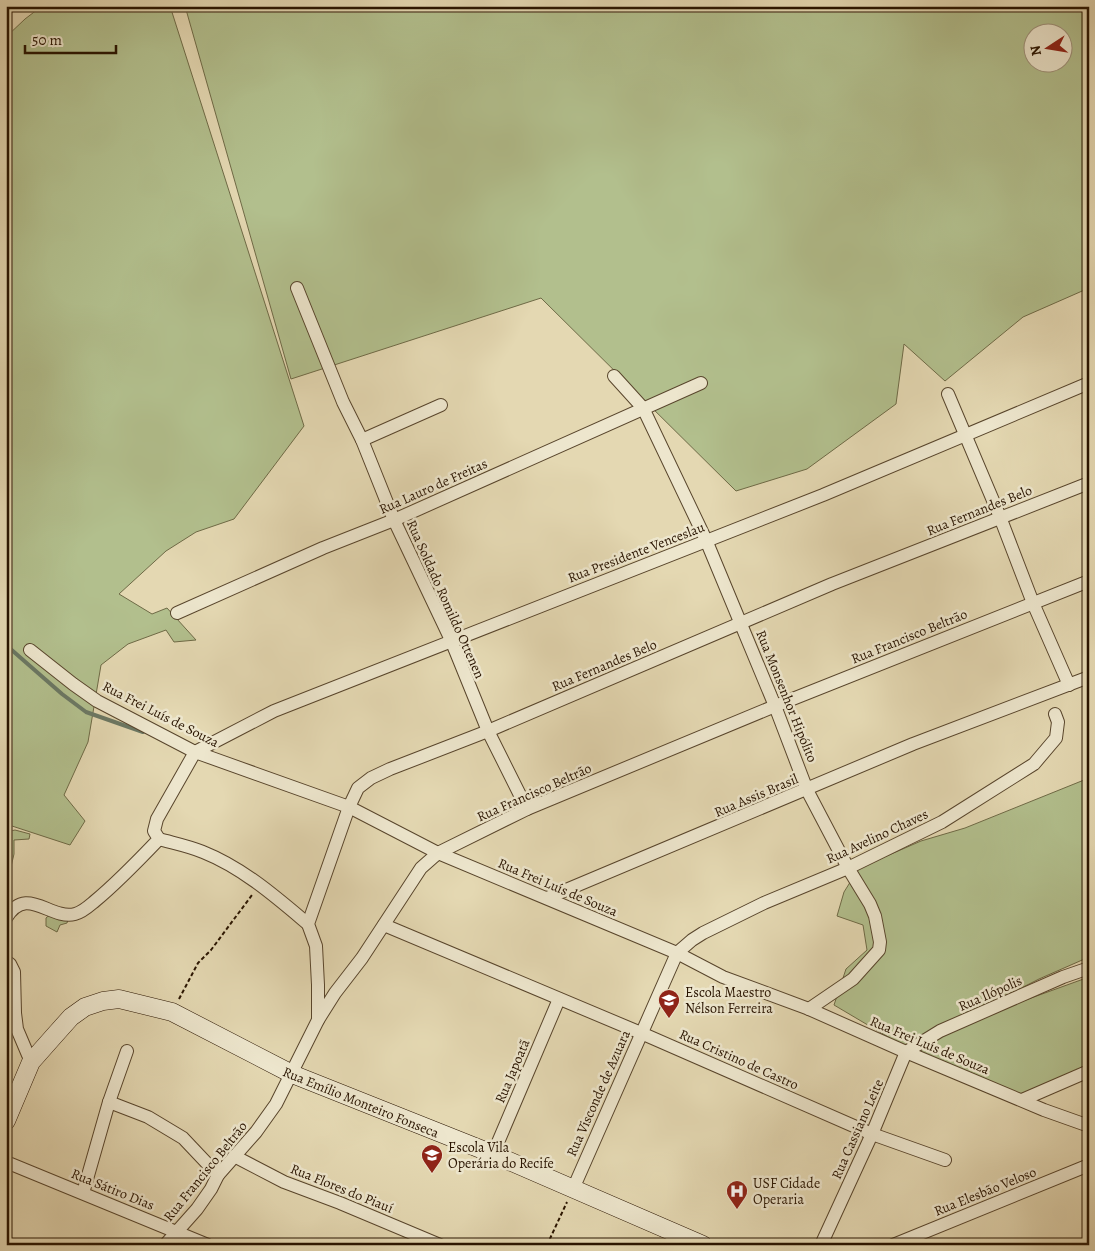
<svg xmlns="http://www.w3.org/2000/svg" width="1095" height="1251" viewBox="0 0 1095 1251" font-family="Alegreya,serif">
	<rect width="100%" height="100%" fill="#e4d8b2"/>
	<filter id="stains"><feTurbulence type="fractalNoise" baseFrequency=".004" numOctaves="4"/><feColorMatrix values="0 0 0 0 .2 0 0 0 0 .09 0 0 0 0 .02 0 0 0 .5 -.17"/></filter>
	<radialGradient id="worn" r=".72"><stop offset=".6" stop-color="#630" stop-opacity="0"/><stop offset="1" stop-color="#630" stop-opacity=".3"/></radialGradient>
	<g fill="#b2bf8d" stroke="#6e6a46" fill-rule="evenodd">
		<polygon points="42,6 170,6 304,426 234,519 196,532 166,551 119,594 152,614 167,608 196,640 174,642 166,630 128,644 101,665 88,742 64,795 85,821 70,845 12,826 6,831 6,37 25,19"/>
		<path d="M185 6H1089V288L1023 317 945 381 904 344 896 404 807 469 736 491 541 298 291 379ZM1032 32H1062V62H1032Z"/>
		<polygon points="1089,778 1089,957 1039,979 905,1047 834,1005 846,969 867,950 863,925 837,916 844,892 859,868 921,841 965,828"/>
		<polygon points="15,830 30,834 29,839 14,840 14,854 10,871 6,872 6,832"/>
		<polygon points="54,911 68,920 67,923 60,925 57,932 46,926 46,918"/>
		<polygon points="1089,977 1089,1067 1024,1095 916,1053 940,1031"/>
	</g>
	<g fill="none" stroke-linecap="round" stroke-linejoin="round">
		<polyline stroke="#6b7864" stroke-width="4" points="6,645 62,694 86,712 143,732"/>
		<g stroke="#58452c" stroke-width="14">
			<g id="minor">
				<polyline points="297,288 343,402 362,440 394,520 451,640 488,731 527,809"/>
				<polyline points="614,376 643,408 706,540 775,706 807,790 848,868 870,904 875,916 880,942 879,950 853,979 809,1009"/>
				<polyline points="948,394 1000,517 1033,603 1069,685"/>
				<polyline points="362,440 441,405"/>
				<polyline points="177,613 323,548 394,520 701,383"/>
				<polyline points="30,650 73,684 97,701 195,752 349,807 438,853 677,953 723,977 809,1009 906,1052 1044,1110 1089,1126"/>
				<path d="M159 839C173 843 189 846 203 852 243 868 276 897 308 924"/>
				<polyline points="547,898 913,744 1089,677"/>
				<path d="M6 918C27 884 49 920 75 914 83 912 89 906 95 901 118 882 138 861 159 839L154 831 157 819 195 752 274 711 823 495 1089 383"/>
				<polyline points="384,925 641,1033 872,1134 945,1160"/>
				<polyline points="6,961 10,964 14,972 15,1013 17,1029 31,1062"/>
				<polyline points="318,1020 318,985 316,946 308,924 349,807 358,788 371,778 390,769 488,731 832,584 1089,483"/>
				<polyline points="906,1052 940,1031 1063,977 1089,968"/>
				<polyline points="1022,1100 1089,1071"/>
				<polyline points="109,1102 148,1117 183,1138 218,1175"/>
				<polyline points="493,1154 559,999"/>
				<polyline points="234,1156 284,1182 340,1203 440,1245"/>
				<polyline points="6,1162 208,1245"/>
				<polyline points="573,1189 677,953 692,940 703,933 764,903 848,868 942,822 1034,764 1056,738 1058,722 1055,714"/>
				<polyline points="83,1193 109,1102 127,1051"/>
				<polyline points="165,1245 197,1209 211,1189 218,1175 256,1132 276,1104 318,1020 335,993 362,958 421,868 438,853 527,809 775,706 1089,581"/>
				<polyline points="821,1245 872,1134 906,1052"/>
				<polyline points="893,1245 1089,1165"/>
			</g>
		</g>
		<g stroke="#291400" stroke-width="19">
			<polyline id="secondary" points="6,1121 31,1062 54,1036 71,1017 85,1007 103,1001 119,999 172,1012 292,1074 493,1154 703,1245"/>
		</g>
		<g stroke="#291400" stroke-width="2" stroke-dasharray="4 2.5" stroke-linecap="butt">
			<polyline points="179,999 198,963 211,950 252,895"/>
			<polyline points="547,1245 567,1202"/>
		</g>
		<use href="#minor" stroke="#ede6cd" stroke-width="12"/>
		<use href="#secondary" stroke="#ede6cd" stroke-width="18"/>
	</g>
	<defs>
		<g id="school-pin" transform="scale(1.125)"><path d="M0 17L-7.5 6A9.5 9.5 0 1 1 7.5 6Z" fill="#8f2418" stroke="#ede6cd"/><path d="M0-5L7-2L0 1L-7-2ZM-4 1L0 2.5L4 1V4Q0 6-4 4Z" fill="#fff"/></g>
		<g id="hospital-pin" transform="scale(1.125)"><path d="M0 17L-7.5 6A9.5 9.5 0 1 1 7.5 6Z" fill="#8f2418" stroke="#ede6cd"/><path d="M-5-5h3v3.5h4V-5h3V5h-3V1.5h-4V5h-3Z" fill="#fff"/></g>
	</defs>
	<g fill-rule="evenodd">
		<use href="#school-pin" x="669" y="1000"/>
		<use href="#school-pin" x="432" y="1155"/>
		<use href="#hospital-pin" x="737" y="1191"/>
	</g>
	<g text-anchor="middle" stroke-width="5" stroke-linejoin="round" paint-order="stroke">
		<g font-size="14" fill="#291400" stroke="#ede6cd">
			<text transform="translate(433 486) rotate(-24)" y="5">Rua Lauro de Freitas</text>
			<text transform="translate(979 510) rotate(-22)" y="5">Rua Fernandes Belo</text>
			<text transform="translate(636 552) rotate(-21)" y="5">Rua Presidente Venceslau</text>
			<text transform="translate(446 599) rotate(66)" y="5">Rua Soldado Romildo Ottenen</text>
			<text transform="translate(909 636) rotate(-22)" y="5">Rua Francisco Beltrão</text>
			<text transform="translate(604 665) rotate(-23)" y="5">Rua Fernandes Belo</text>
			<text transform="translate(787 696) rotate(68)" y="5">Rua Monsenhor Hipólito</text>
			<text transform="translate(161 714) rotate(27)" y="5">Rua Frei Luís de Souza</text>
			<text transform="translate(534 792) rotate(-24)" y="5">Rua Francisco Beltrão</text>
			<text transform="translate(756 795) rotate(-23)" y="5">Rua Assis Brasil</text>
			<text transform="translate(877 836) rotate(-25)" y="5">Rua Avelino Chaves</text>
			<text transform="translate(558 887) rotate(23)" y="5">Rua Frei Luís de Souza</text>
			<text transform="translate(990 993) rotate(-24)" y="5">Rua Ilópolis</text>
			<text transform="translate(930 1045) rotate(23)" y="5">Rua Frei Luís de Souza</text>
			<text transform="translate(739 1059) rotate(24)" y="5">Rua Cristino de Castro</text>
			<text transform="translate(512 1071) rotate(-67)" y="5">Rua Japoatã</text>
			<text transform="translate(598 1093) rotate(-66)" y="5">Rua Visconde de Azuara</text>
			<text transform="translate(361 1102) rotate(22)" y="5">Rua Emílio Monteiro Fonseca</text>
			<text transform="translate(857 1129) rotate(-66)" y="5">Rua Cassiano Leite</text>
			<text transform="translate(205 1171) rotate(-51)" y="5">Rua Francisco Beltrão</text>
			<text transform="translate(342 1188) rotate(22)" y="5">Rua Flores do Piauí</text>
			<text transform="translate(113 1189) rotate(22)" y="5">Rua Sátiro Dias</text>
			<text transform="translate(985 1191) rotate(-22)" y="5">Rua Elesbão Veloso</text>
		</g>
		<g font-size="14" fill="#291400" stroke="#ede6cd" text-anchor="start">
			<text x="685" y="997">Escola Maestro<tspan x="685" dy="16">Nélson Ferreira</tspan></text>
			<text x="448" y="1152">Escola Vila<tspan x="448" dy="16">Operária do Recife</tspan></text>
			<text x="753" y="1188">USF Cidade<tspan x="753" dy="16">Operaria</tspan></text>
		</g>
	</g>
	<rect width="1095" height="1251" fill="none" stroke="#e4d8b2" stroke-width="25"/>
	<rect x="8" y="8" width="1080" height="1236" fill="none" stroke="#291400" stroke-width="2.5"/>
	<rect x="12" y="12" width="1070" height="1226" fill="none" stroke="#291400"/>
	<g transform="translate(1048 48) rotate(258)"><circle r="24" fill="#ede6cd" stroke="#9f927b"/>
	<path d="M0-4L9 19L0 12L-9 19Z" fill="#8f2418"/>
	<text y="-8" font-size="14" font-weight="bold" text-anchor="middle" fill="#291400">N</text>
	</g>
	<path d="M25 45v8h91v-8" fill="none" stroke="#291400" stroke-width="2.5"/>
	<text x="32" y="45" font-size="15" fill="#291400" stroke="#ede6cd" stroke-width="4" paint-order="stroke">50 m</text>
	<rect width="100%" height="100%" filter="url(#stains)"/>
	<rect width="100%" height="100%" fill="url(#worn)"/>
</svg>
